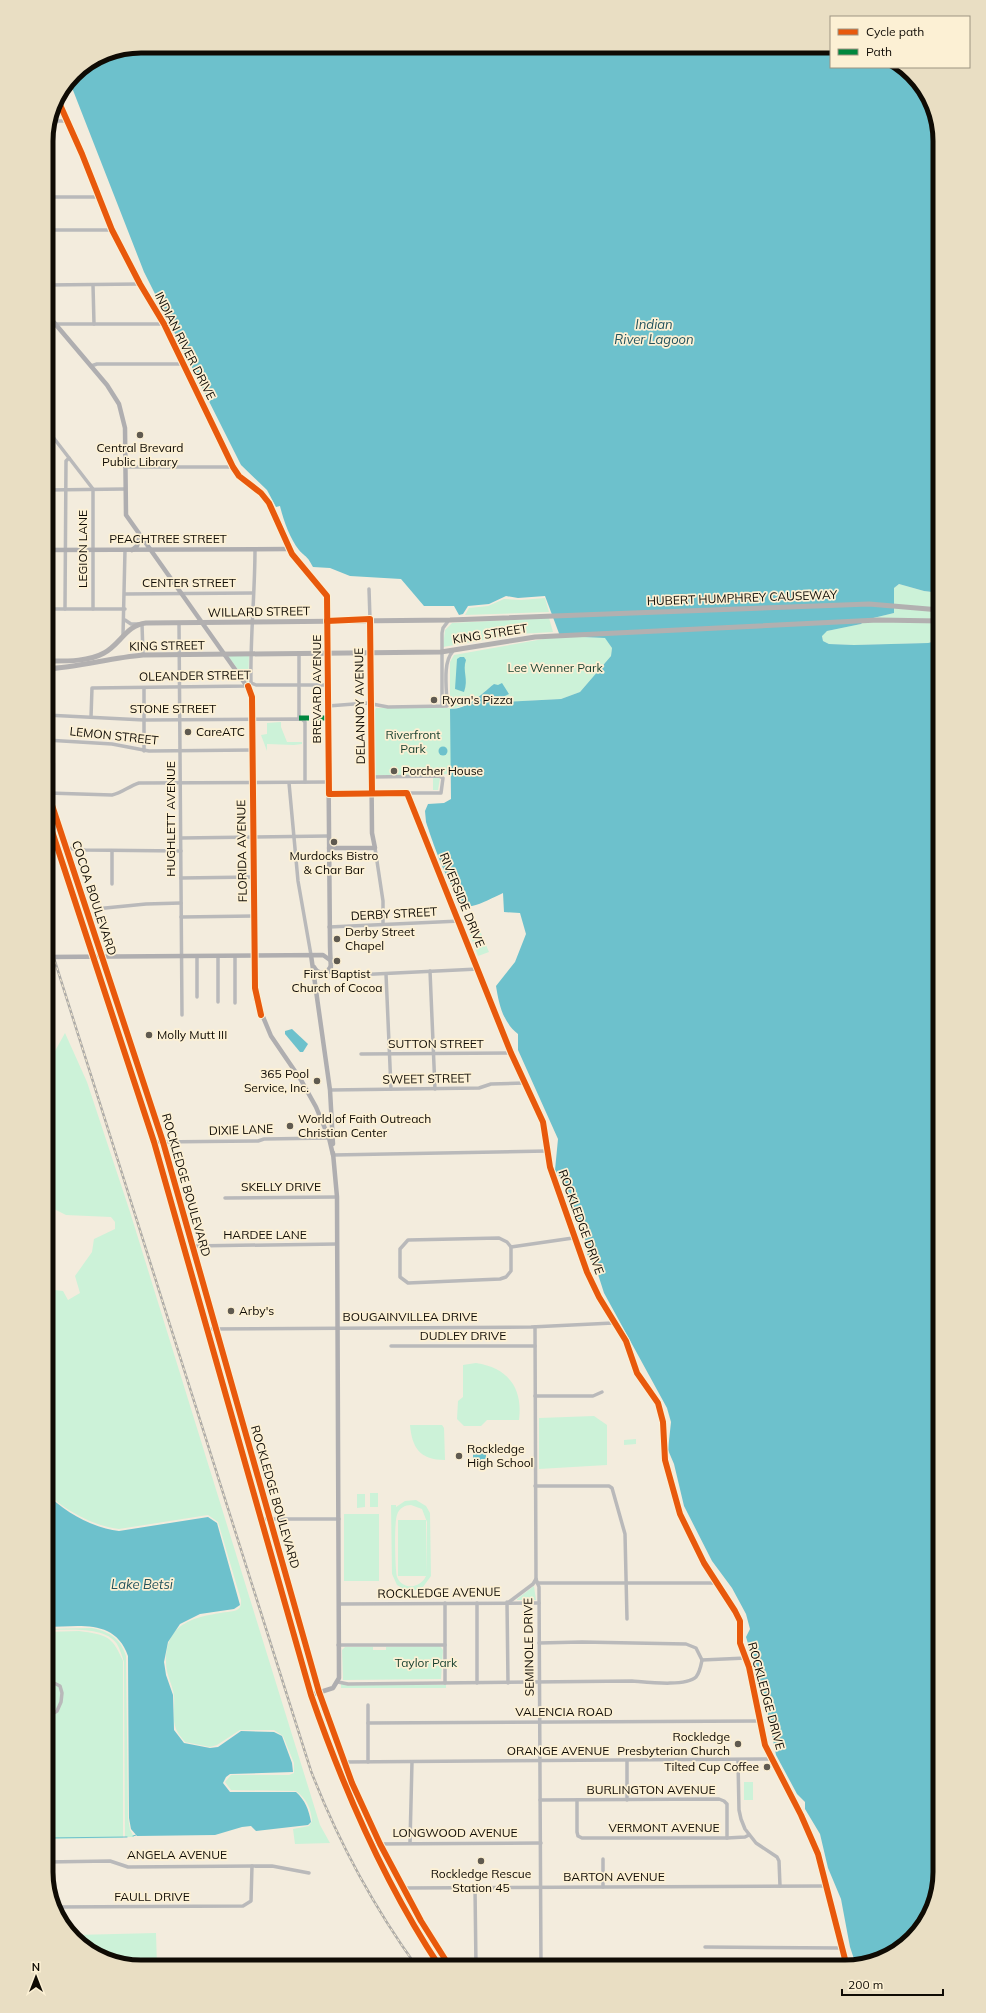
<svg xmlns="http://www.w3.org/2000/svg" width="986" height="2013" viewBox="0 0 986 2013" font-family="Mulish,sans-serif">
	<rect width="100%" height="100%" fill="#f3ecdd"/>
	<g fill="#ccf2d8" fill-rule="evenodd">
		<polygon points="899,584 924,591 940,593 940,640 928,643 854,645 829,644 823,641 822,635 827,631 861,624 865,620 894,613 894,588"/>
		<polygon points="545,598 549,612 465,615 469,608 488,606 504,599 521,600"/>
		<polygon points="549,618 553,632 519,634 443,647 445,630 452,623"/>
		<path d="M560 636 606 638 612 648 611 656 580 692 561 699 505 702 499 699 509 693 494 684C480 695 468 707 450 709L452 774 375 776 374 713 376 708H450V662L454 655Z"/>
		<polygon points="228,656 249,656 248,683"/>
		<polygon points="281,722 281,727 287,742 302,742 302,744 294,745 267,744 267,751 261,735 267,734 267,723"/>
		<polygon points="433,778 440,778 438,790 433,790"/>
		<polygon points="480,931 489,952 478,956 470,935"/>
		<path d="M65 1033 87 1082 130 1212 320 1825 330 1843 295 1844 293 1829 309 1826 312 1821C311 1809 307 1799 296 1791L231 1790 225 1782 231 1775H289L294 1773V1763L283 1736 274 1730H240L217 1745 210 1747 185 1742C182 1738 178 1734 176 1729 172 1719 175 1706 174 1696 173 1685 166 1675 166 1663 165 1619 200 1616 234 1611 241 1609 241 1606 241 1600L218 1522 208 1515 119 1529C96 1527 61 1509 46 1491V1328L55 1320 48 1304V1297L55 1290 63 1291 68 1300 80 1293 75 1276 92 1252 94 1239 115 1229V1222L111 1217 66 1215 52 1208 46 1211V1052L55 1051Z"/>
		<path d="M476 1363C509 1368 523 1389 519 1420H487L481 1426H464L457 1419 458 1401 463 1397V1365Z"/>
		<polygon points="594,1416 607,1425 607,1465 539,1469 539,1418"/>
		<path d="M410 1425H442L444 1428 445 1460C420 1460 412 1448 410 1425Z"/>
		<polygon points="636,1439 636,1444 624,1445 624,1440"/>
		<rect x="370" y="1493" width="8" height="14"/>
		<polygon points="357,1494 365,1494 365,1507 357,1508"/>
		<path d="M416 1500 426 1506 430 1513 431 1576 423 1587 417 1590 407 1591 397 1585 392 1574 391 1505H396V1507L405 1501ZM411 1505 422 1509 427 1522 426 1576V1520H398V1576H426C421 1588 403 1591 397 1577 395 1570 394 1522 397 1515 399 1508 405 1505 411 1505Z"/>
		<rect x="344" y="1514" width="35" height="67"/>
		<polygon points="534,1586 536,1600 517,1600 517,1599"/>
		<path d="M92 1628C110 1632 120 1638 126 1656L128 1818 130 1830 134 1837H125L124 1662C122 1656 120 1649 117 1644 105 1626 65 1630 46 1630V1629Z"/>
		<path d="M79 1631C106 1635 112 1635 123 1661V1838L46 1839V1632Z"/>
		<polygon points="440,1646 443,1650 441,1679 343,1680 343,1678 342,1650 345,1647 373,1647 373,1650 386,1650 386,1647"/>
		<polygon points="341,1684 446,1685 446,1688 341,1688"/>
		<rect x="744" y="1782" width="9" height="18"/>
		<polygon points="156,1933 157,1967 135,1967 88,1951 75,1935"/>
	</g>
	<g fill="#6dc1cc">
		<path d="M141 46H831V67H904L933 105 940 141V593L924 591 899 584 894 588V613L865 620 861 624 827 631 822 636 823 641 829 644 854 645 928 643 940 640V1872L924 1925 881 1960 856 1965 850 1947 841 1899 828 1868 820 1834 805 1809V1802L797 1794 776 1755 764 1695 746 1637 750 1629 746 1614 732 1588 712 1561 684 1506 674 1464 668 1450 671 1422 667 1408 604 1293 596 1268 587 1254 585 1238 574 1217 564 1183 555 1170 558 1139 518 1050V1034C503 1022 499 1005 496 986L515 962 526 934 520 913 504 912 503 893C494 897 482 904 472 906 454 908 431 837 426 822L425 811 428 804 444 803 451 799 450 709C468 709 480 695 494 684L498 685 502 683 509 694 499 699 505 702 561 699 580 692 611 656 612 648 605 638 560 636 545 596 518 598 506 596 489 604 468 606 463 614 459 615 454 606H424L401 579 350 576 330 568 313 567C307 555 306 558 299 550 290 539 283 519 280 506L276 507 267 490 241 465 144 272 69 80 74 74 105 53Z"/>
		<path d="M460 657H464L466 660C462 671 469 679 464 692L455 689 457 659Z"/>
		<circle cx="443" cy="751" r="4.5"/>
		<polygon points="292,1029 308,1044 303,1052 300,1052 285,1034 285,1031"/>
		<polygon points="473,1452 486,1452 486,1459 481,1459 481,1464 473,1464"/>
		<path d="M46 1493C64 1512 93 1528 119 1531L208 1517 217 1523 240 1605 234 1609 200 1614 180 1624 168 1642 164 1662 166 1675 173 1695 174 1730 184 1743 210 1748 218 1747 241 1731 274 1732 282 1736 292 1763 293 1772 230 1774 226 1777 223 1783 230 1792H296C305 1800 309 1810 311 1822L308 1825 256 1831 251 1826 242 1827 215 1835 137 1836 131 1829 129 1818 128 1656C115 1618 78 1627 46 1627Z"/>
	</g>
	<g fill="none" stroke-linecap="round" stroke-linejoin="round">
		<g stroke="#6dc1cc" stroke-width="1">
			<polyline points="46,1350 47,1358"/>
			<polyline points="133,1836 136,1835"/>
			<polyline points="46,1838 127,1837"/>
		</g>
		<g stroke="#b9b9ba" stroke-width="3.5">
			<polyline points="50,121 67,121"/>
			<polyline points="46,197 99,197"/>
			<polyline points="46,230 112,230"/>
			<polyline points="46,285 140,284"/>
			<polyline points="93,285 94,324"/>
			<polyline points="55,324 164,324"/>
			<polyline points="91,366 97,364 183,364"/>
			<polyline points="46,428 93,489 93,609"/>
			<polyline points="125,467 233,467"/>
			<polyline points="46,490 125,489"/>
			<polyline points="369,589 370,619"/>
			<polyline points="125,594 253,593"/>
			<polyline points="46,609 125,609"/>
			<polyline points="65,609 66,461 69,458"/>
			<polyline points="125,620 131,624 142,624 143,655"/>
			<polyline points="179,623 182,1015"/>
			<polyline points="123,635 125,550"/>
			<path d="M251 683C250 638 255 594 255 549"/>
			<polyline points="251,683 256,685 327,685"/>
			<path d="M328 706 367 703 388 707 447 706C447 690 442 663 453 651"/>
			<polyline points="442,706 442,633 443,628 449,620"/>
			<polyline points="46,715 144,720 302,719 305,722 305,782"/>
			<polyline points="91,717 92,688 248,686 251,683"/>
			<polyline points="299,718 299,653"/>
			<polyline points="46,740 112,744 149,751 252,750"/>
			<polyline points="144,751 144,688"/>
			<polyline points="372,777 439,776 443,778 441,793 407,793"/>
			<polyline points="289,783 298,881 311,955"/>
			<path d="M48 793 112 795C122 793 129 786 139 783L328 782"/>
			<polyline points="181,838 329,836"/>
			<polyline points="66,848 85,850 181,851"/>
			<polyline points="375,848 383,901 383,924"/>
			<polyline points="112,851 112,884"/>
			<polyline points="181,878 253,877"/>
			<polyline points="95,909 146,904 181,903"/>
			<polyline points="181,917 254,916"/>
			<polyline points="329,927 460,921"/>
			<polyline points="218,956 218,1002"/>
			<polyline points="235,956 235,1003"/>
			<polyline points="430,971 435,1089"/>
			<polyline points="386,974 391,1089"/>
			<polyline points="334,976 478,969"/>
			<polyline points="197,997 197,956"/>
			<polyline points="361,1054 511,1053"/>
			<polyline points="330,1090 479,1088 491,1084 524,1083"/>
			<polyline points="154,1142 258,1141 264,1139 329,1138"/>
			<polyline points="333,1155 547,1151"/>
			<polyline points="225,1198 337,1197"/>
			<polygon points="499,1238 507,1242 511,1247 511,1271 506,1277 500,1279 408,1283 400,1277 400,1249 408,1240"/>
			<polyline points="192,1246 337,1244"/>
			<polyline points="511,1247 573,1238"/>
			<polyline points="535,1327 536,1579 539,1587 541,1967"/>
			<polyline points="207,1329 531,1327 613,1323"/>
			<polyline points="391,1346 535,1346"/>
			<polyline points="535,1396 593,1396 602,1392"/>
			<polyline points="535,1486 609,1486 612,1488 625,1534 627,1619"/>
			<polyline points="261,1519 339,1519"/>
			<polyline points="537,1583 717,1583"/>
			<polyline points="507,1602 508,1683"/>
			<polyline points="509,1602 533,1584 536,1579"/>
			<polyline points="445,1603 445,1683"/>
			<polyline points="477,1603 477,1683"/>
			<polyline points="339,1604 539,1603"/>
			<polyline points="539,1643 582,1642 686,1644 696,1648 702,1660"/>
			<polyline points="338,1645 445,1645"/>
			<polyline points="702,1660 746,1658"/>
			<path d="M338 1682 348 1684 632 1681C646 1682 685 1687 696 1677 700 1672 701 1665 702 1660"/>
			<polyline points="368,1705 368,1762"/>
			<polyline points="46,1718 57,1711 61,1702 62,1693 60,1686 54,1683 46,1683"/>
			<polyline points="368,1723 759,1721"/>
			<polyline points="627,1761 627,1800"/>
			<polyline points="738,1761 739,1810 741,1819 745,1829 756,1843 777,1857 779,1861 780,1886"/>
			<polyline points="344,1762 771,1759"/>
			<polyline points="540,1800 719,1799 724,1801 727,1804 727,1838"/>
			<polyline points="577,1800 577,1832 578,1836 582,1838 727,1838 745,1837 749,1835"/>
			<polyline points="410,1843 412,1762"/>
			<polyline points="370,1844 541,1843"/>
			<polyline points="46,1862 110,1861 128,1867 272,1866 309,1873"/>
			<polyline points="603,1887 603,1859"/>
			<polyline points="402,1888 827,1886"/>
			<polyline points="475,1888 476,1967"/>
			<polyline points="53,1907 243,1906 251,1901 252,1866"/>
			<polyline points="705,1947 842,1948"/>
		</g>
		<g stroke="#afaeb0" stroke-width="4.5">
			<polyline points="57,98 82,154 112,230 140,284 164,324 233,467 239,476 261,493 269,503 292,554 327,596 330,947 331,972 334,976"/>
			<polyline points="46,313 107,385 119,404 125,428 126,515 251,692 254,955 256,1000 271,1036 301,1080 316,1107 329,1138 333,1155"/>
			<polyline points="46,550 290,549"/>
			<polyline points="132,550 137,546 140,535"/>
			<polyline points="329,794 407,793 511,1053 543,1122 550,1167 587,1272 599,1297 626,1341 637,1373 658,1403 663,1422 665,1460 680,1514 704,1563 735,1611 740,1621 740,1643 749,1667 765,1745 801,1815 818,1854 847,1967"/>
			<polyline points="329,848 375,848 372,833 370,619"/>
			<polyline points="311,955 330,1090 333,1144"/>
			<polyline points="46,957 323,955 330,960"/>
			<path d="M314 967C318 975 327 974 331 966"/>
			<polyline points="311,1695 333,1688 339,1678 337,1197 333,1153"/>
		</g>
		<g stroke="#b2b0b0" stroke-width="5">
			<path d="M46 661C64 661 88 662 104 653 120 645 126 625 146 623L450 620 869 604 940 610"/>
			<path d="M46 669C79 667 110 658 143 655L441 652 535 637 878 620 940 621"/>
			<polyline points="46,787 163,1142 319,1692 352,1783 380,1844 421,1921 450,1967"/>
			<path d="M46 813 154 1142 311 1695C344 1790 384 1883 440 1967"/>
		</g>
		<g stroke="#aeaca8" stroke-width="2.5">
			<path id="rail" d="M46 933 311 1771C338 1841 373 1906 417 1967"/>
		</g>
		<use href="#rail" stroke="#fcf0d4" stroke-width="1" stroke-dasharray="3" stroke-linecap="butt"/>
		<g stroke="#00873e" stroke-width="5" stroke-dasharray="10 5" stroke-linecap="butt">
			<polyline points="299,718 309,718"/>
			<polyline points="316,718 328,718"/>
		</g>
		<g stroke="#fcf0d4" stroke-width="8">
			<g id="cycleway">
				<polyline points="57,98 82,154 112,230 140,284 164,324 233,467 239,476 261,493 269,503 292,554 327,596 329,794 407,793 511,1053 543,1122 550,1167 587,1272 599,1297 626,1341 637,1373 658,1403 663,1422 665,1460 680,1514 704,1563 735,1611 740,1621 740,1643 749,1667 765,1745 801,1815 818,1854 847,1967"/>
				<polyline points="327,621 370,619 372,793"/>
				<polyline points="248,686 252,697 255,988 261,1015"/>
				<polyline points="46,787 163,1142 319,1692 352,1783 380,1844 421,1921 450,1967"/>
				<path d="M46 813 154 1142 311 1695C344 1790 384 1883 440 1967"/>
			</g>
		</g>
		<use href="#cycleway" stroke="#e8590c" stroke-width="6"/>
	</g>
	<g fill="#5f5a50" stroke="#fcf0d4" stroke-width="1.5">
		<circle cx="140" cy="435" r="4"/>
		<circle cx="434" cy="700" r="4"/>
		<circle cx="188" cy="732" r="4"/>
		<circle cx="394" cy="771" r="4"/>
		<circle cx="334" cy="842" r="4"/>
		<circle cx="337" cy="939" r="4"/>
		<circle cx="337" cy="961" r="4"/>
		<circle cx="149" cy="1035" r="4"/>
		<circle cx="317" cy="1081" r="4"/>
		<circle cx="290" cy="1126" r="4"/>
		<circle cx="231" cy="1311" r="4"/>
		<circle cx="459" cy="1456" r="4"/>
		<circle cx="738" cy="1744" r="4"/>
		<circle cx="767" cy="1767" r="4"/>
		<circle cx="481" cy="1861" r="4"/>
	</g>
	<g text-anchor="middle" stroke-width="3.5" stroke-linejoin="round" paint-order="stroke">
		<g font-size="12" fill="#0f0b04" stroke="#fcf0d4">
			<text transform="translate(185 346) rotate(63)" y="4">INDIAN RIVER DRIVE</text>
			<text x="168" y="543">PEACHTREE STREET</text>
			<text transform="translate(83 549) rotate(-90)" y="4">LEGION LANE</text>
			<text x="189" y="587">CENTER STREET</text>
			<text transform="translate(742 598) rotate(-2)" y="4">HUBERT HUMPHREY CAUSEWAY</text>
			<text transform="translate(259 612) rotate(-1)" y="4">WILLARD STREET</text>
			<text transform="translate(490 634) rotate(-9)" y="4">KING STREET</text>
			<text transform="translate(167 646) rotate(-1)" y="4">KING STREET</text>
			<text transform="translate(195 676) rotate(-1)" y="4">OLEANDER STREET</text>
			<text transform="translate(317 689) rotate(-90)" y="4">BREVARD AVENUE</text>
			<text transform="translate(360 706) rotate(-91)" y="4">DELANNOY AVENUE</text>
			<text x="173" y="713">STONE STREET</text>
			<text transform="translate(114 736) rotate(6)" y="4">LEMON STREET</text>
			<text transform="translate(171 819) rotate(-90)" y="4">HUGHLETT AVENUE</text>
			<text transform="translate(242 851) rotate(-91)" y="4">FLORIDA AVENUE</text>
			<text transform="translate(94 898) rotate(72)" y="4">COCOA BOULEVARD</text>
			<text transform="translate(462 900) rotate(68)" y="4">RIVERSIDE DRIVE</text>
			<text transform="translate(394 914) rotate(-3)" y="4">DERBY STREET</text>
			<text x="436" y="1048">SUTTON STREET</text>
			<text transform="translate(427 1079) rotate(-1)" y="4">SWEET STREET</text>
			<text transform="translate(241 1130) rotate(-2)" y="4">DIXIE LANE</text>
			<text transform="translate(186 1185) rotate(74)" y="4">ROCKLEDGE BOULEVARD</text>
			<text x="281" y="1191">SKELLY DRIVE</text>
			<text transform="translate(581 1222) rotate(70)" y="4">ROCKLEDGE DRIVE</text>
			<text x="265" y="1239">HARDEE LANE</text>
			<text x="410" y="1321">BOUGAINVILLEA DRIVE</text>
			<text x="463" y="1340">DUDLEY DRIVE</text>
			<text transform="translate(275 1497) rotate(74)" y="4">ROCKLEDGE BOULEVARD</text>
			<text transform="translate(439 1593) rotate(-1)" y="4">ROCKLEDGE AVENUE</text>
			<text transform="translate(529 1647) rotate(-91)" y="4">SEMINOLE DRIVE</text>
			<text transform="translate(766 1696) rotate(75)" y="4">ROCKLEDGE DRIVE</text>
			<text x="564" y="1716">VALENCIA ROAD</text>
			<text x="558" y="1755">ORANGE AVENUE</text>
			<text x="651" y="1794">BURLINGTON AVENUE</text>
			<text x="664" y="1832">VERMONT AVENUE</text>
			<text x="455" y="1837">LONGWOOD AVENUE</text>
			<text x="177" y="1859">ANGELA AVENUE</text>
			<text x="614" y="1881">BARTON AVENUE</text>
			<text x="152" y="1901">FAULL DRIVE</text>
		</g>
		<g font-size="12" fill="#0f0b04" stroke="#fcf0d4" text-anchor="start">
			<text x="140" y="452" text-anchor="middle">Central Brevard<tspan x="140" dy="14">Public Library</tspan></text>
			<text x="442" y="704">Ryan's Pizza</text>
			<text x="196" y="736">CareATC</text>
			<text x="402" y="775">Porcher House</text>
			<text x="334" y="860" text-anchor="middle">Murdocks Bistro<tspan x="334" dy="14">&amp; Char Bar</tspan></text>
			<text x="345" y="936">Derby Street<tspan x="345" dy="14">Chapel</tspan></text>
			<text x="337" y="978" text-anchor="middle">First Baptist<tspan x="337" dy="14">Church of Cocoa</tspan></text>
			<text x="157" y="1039">Molly Mutt III</text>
			<text x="309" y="1078" text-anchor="end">365 Pool<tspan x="309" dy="14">Service, Inc.</tspan></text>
			<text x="298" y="1123">World of Faith Outreach<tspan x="298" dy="14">Christian Center</tspan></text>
			<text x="239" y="1315">Arby's</text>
			<text x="467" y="1453">Rockledge<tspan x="467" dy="14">High School</tspan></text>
			<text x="730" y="1741" text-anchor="end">Rockledge<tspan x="730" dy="14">Presbyterian Church</tspan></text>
			<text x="759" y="1771" text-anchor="end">Tilted Cup Coffee</text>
			<text x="481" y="1878" text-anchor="middle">Rockledge Rescue<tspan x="481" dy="14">Station 45</tspan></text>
		</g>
		<g font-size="12" fill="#153e2d" stroke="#fcf0d4">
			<text x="555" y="672">Lee Wenner Park</text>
			<text x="413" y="739">Riverfront<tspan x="413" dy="14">Park</tspan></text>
			<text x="426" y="1667">Taylor Park</text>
		</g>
		<g font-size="13" font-style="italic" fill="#22535d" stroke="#fcf0d4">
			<text x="654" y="329">Indian<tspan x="654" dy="15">River Lagoon</tspan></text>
			<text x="142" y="1589">Lake Betsi</text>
		</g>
	</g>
	<path d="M0 0H986V2013H0ZM141 53H845A88 88 0 0 1 933 141V1872A88 88 0 0 1 845 1960H141A88 88 0 0 1 53 1872V141A88 88 0 0 1 141 53Z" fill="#e9dec3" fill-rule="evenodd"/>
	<path fill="none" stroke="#0f0b04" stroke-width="5" d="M141 53H845A88 88 0 0 1 933 141V1872A88 88 0 0 1 845 1960H141A88 88 0 0 1 53 1872V141A88 88 0 0 1 141 53Z"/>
	<rect x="830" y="16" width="140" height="52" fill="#fcf0d4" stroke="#9d9481"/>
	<rect x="838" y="29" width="20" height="6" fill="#e8590c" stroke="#9d9481"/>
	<text x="866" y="36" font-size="12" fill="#0f0b04">Cycle path</text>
	<rect x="838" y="49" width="20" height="6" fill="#00873e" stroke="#9d9481"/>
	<text x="866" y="56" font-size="12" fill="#0f0b04">Path</text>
	<g transform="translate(36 1977)" stroke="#fcf0d4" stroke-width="3" paint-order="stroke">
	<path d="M0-3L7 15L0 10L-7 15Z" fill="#0f0b04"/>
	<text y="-6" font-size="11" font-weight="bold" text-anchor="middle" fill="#0f0b04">N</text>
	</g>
	<path d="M842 1989v6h101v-6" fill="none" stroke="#0f0b04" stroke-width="2"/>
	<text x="848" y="1989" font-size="12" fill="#0f0b04" stroke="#fcf0d4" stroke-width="3" paint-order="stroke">200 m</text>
</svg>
